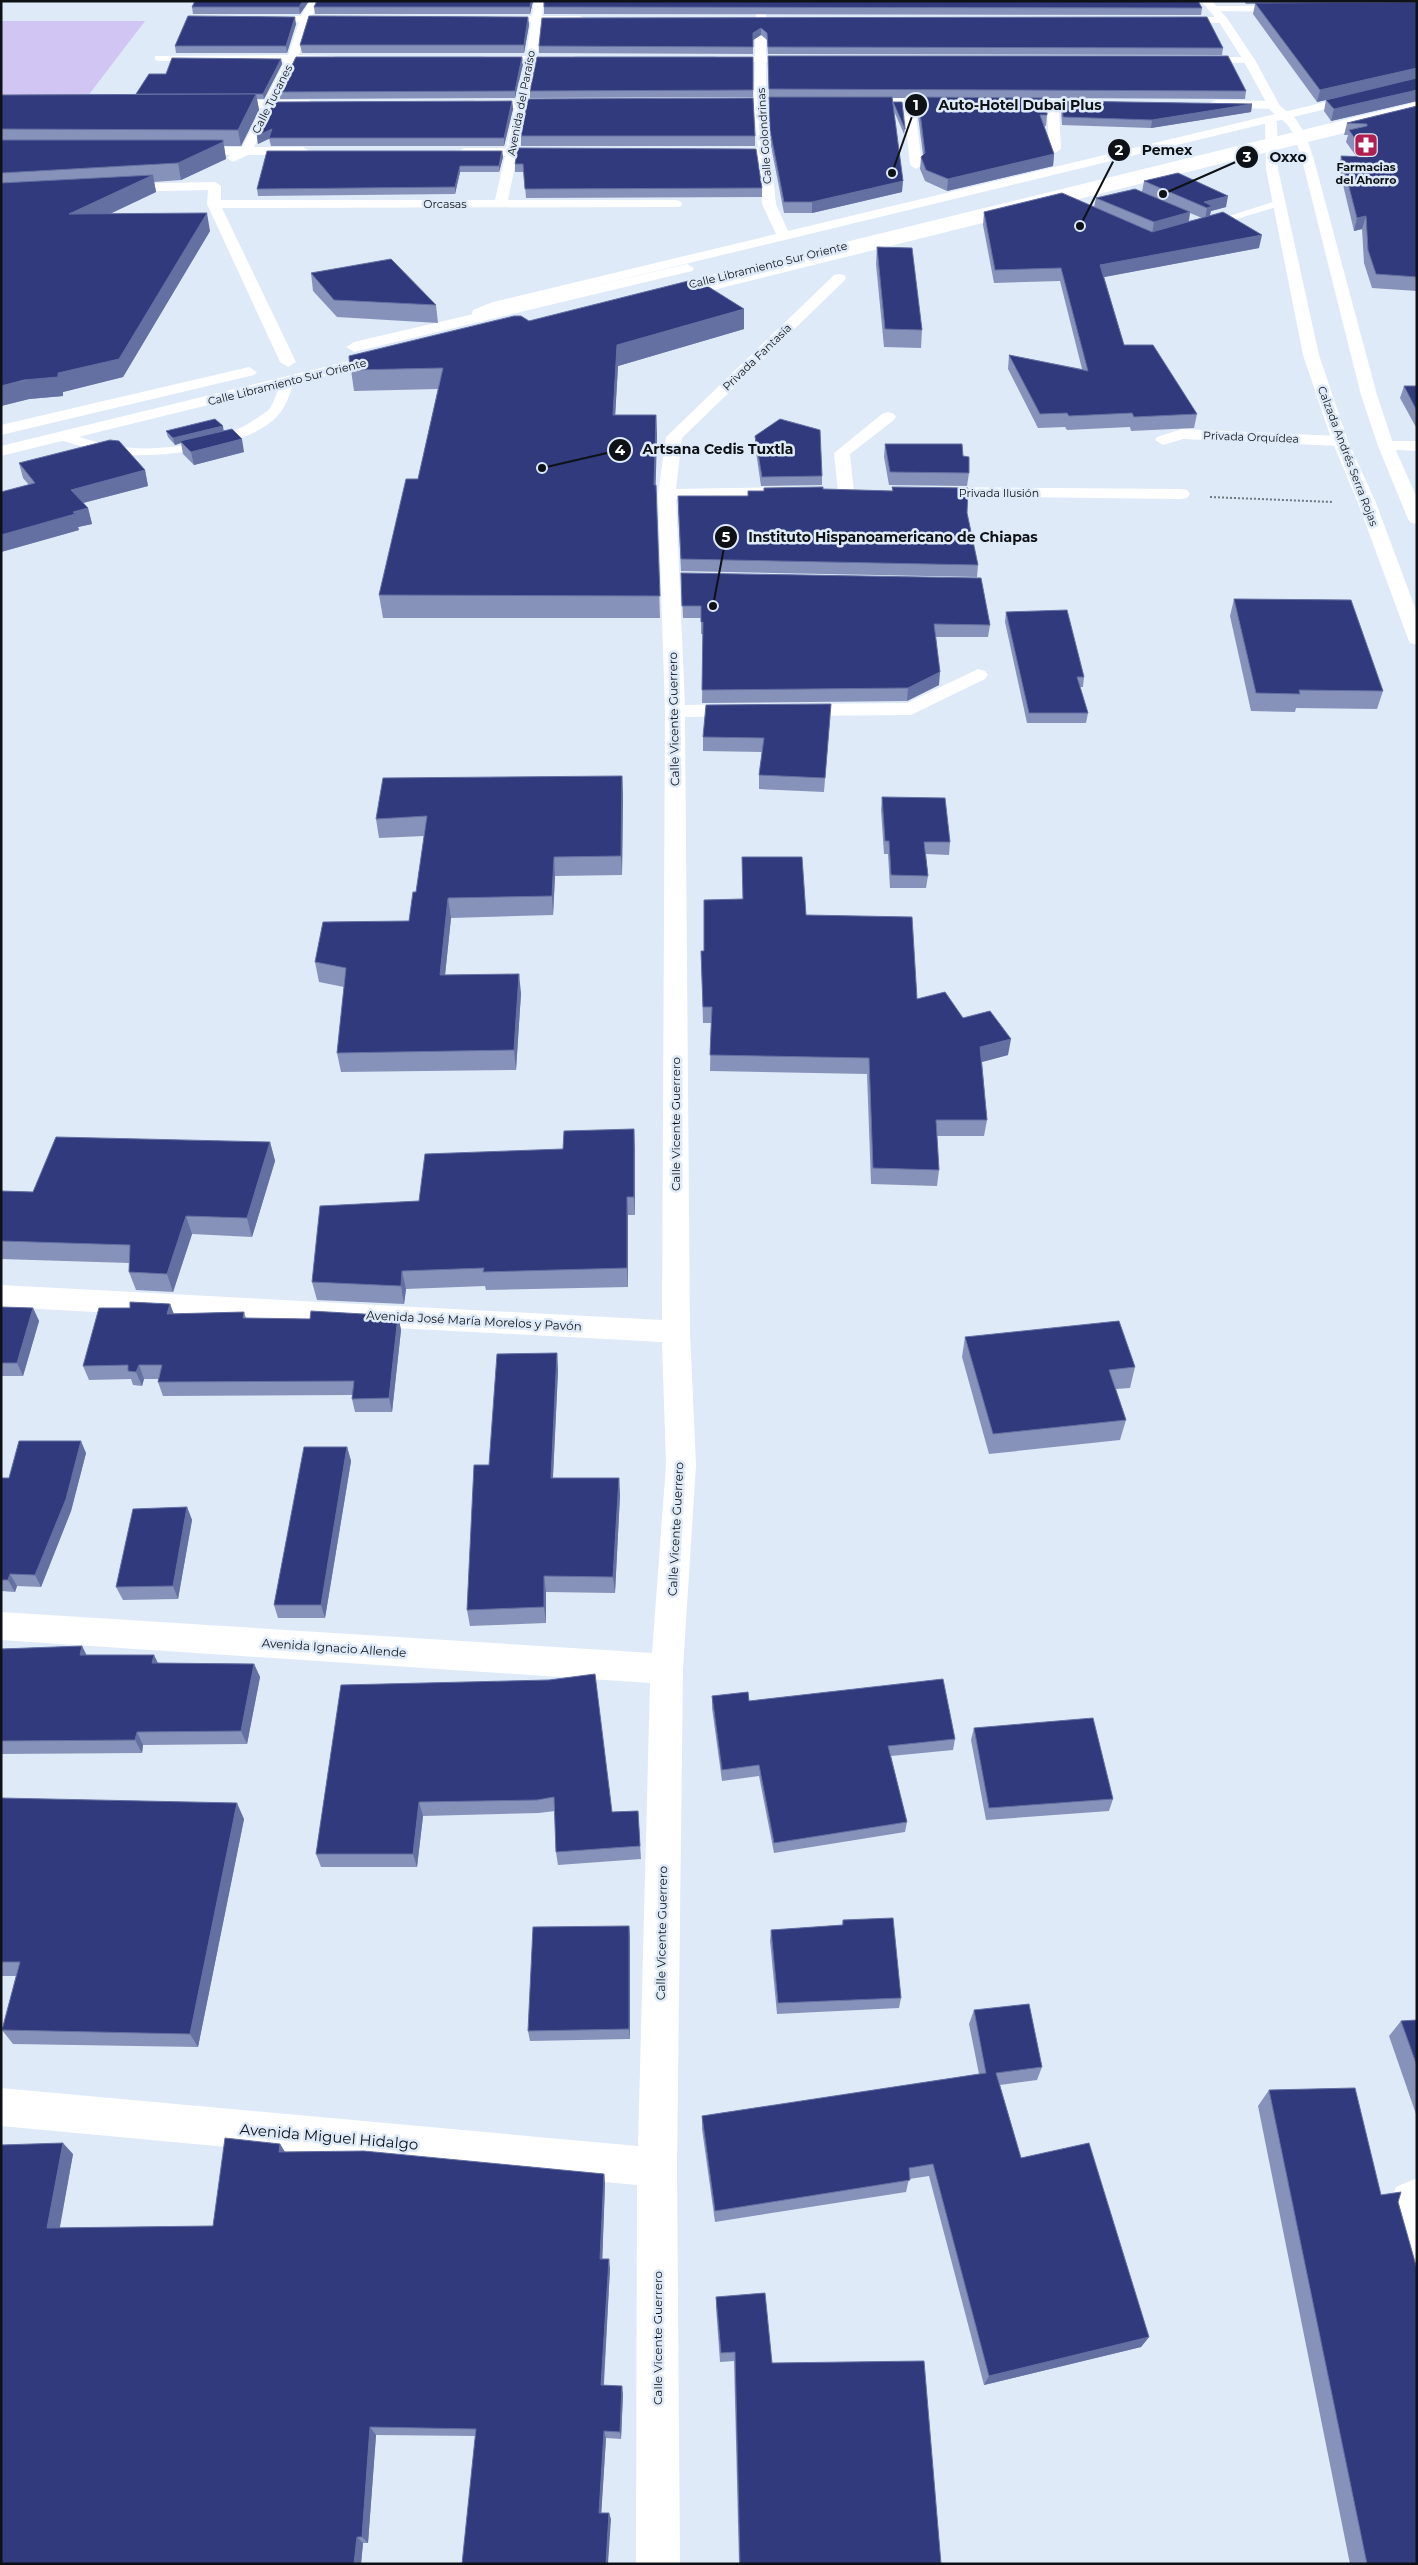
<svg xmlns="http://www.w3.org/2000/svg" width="1418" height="2565" viewBox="0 0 1418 2565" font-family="Montserrat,sans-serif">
	<rect width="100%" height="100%" fill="#deeaf8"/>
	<polygon fill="#d1c5f3" points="1,21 145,21 87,97 1,96"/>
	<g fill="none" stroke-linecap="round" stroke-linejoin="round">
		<polyline stroke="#6f777f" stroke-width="2" stroke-dasharray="2 2" stroke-linecap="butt" points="1210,497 1333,502"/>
		<g fill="#fff" fill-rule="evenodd">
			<polygon points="1279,200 1283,201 1283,205 1204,229 1198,226"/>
			<path d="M288 378 294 382C290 393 287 404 280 413 251 449 159 459 117 454 97 452 77 445 57 439L55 436 62 432C79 436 96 443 114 446 160 453 221 445 260 416 264 413 269 411 271 406 277 398 278 381 288 378Z"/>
			<polygon points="1417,2178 1417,2292 1405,2287 1385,2215 1396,2187"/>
		</g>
		<g fill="#fff" fill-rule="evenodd">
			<polygon points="315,1 318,4 312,16 345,16 350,19 345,22 309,22 299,55 333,56 339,59 333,62 296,62 277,100 309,100 315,104 309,108 274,108 254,147 303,147 309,151 307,154 248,155 233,162 227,158 230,155 182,154 180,151 186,147 242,147 262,108 220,108 214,104 220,100 265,100 285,62 159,61 155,60 155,56 288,55 299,22 258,22 253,19 258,16 301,16 309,2"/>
			<polygon points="534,1 544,1 542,16 580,16 585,19 580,22 541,22 537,56 573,56 579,59 573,62 536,62 528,100 564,100 570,104 564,108 527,108 519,148 553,148 559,152 553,156 517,156 508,200 675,200 680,201 682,204 680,207 222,208 296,362 288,367 280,362 207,204 208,190 118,192 112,188 118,184 215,182 221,186 221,200 495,200 505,156 464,156 458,152 464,148 506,148 515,108 475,108 469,104 475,100 517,100 525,62 486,62 480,59 486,56 526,56 531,22 490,22 485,19 490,16 532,16"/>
			<polygon points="756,1 766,1 766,56 805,56 811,59 805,62 766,62 766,99 807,99 813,103 807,107 766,107 776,204 788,231 1417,80 1417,87 503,308 485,315 482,322 472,322 470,319 473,310 493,302 776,234 762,204 758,156 719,157 713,153 719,149 758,148 754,107 717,107 711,103 717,99 754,99 755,62 716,62 710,59 716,56 755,56"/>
			<polygon points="1215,6 1291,6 1296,9 1291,12 1211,11 1211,7"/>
			<polygon points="1170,17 1223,17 1228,20 1223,23 1166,22 1166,18"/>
			<polygon points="1193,57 1249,57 1255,60 1249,63 1189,62 1189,58"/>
			<polygon points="909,98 954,99 960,103 954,107 915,107 922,165 916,169 910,165 904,107 855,107 849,103 855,99"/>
			<polygon points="1010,99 1099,99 1105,103 1099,107 1059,107 1061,149 1055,153 1049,149 1047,107 1006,106 1006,100"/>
			<polygon points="1215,100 1273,101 1279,105 1273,109 1211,107 1209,104"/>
			<polygon points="1417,107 1417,115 673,300 666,296 668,293"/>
			<polygon points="839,274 844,275 846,278 844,281 682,438 676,489 785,487 791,488 793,492 791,496 785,497 676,499 685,705 741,704 748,706 751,710 748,714 741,716 685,717 690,1332 696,1465 683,1669 677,2167 680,2564 636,2564 637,2185 1,2126 1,2088 638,2146 650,1683 1,1640 1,1612 652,1653 666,1465 662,1342 1,1307 1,1285 662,1320 665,711 658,494 666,437 834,275"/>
			<polygon points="888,412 894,414 896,417 894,420 850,454 854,492 852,496 840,496 838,492 834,453 882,414"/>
			<polygon points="1182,429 1340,436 1348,441 1340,446 1183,439 1163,445 1155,440 1157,437"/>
			<polygon points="1386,441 1417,441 1417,451 1380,449 1378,446 1380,443"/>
			<polygon points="931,487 1181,489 1187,490 1190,494 1187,498 1181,499 925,496 923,492 925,488"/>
			<polygon points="978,669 985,671 988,675 985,679 911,715 794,716 787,714 784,710 787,706 794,704 907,703"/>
		</g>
		<polygon fill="#fff" fill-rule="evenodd" points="1201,1 1212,1 1227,18 1255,60 1280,106 1295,118 1295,124 1287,124 1271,111 1243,60 1219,22"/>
		<g fill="#fff" fill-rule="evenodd">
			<polygon points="1291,117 1295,118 1306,135 1314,160 1377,395 1394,446 1417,498 1417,524 1411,523 1408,519 1378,446 1361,395 1302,160 1294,135 1285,121"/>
			<polygon points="1271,118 1277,122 1278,169 1319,355 1348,441 1376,503 1417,613 1417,645 1410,643 1408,639 1358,503 1332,441 1303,355 1266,169 1265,122"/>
		</g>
		<g fill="#fff" fill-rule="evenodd">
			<polygon points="1417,102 1417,109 663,295 656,291 658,288"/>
			<polygon points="687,264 694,268 692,271 354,352 346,347 354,342"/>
			<polygon points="386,352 391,354 394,357 391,360 1,456 1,446"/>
			<polygon points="249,367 257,372 254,375 1,435 1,425"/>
		</g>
	</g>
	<g fill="#8792ba" fill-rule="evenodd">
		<polygon points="309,1 300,14 193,14 192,7"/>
		<polygon points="315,1 533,1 530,14 315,14 314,7 316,2"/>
		<polygon points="1244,1 1417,1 1417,101 1331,121 1324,111 1326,100 1317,102 1253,14 1255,4 1246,4"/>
		<polygon points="544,7 1202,8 1201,15 544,14"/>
		<polygon points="528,17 529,25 524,53 302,53 300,45"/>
		<polygon points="542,18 1223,48 1222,55 768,54 767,40 761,35 753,40 753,54 539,53 539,46"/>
		<polygon points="296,24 287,53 176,53 175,46"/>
		<polygon points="768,56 1246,91 1245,99 1047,98 1047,115 1046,126 1044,126 1054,154 1053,166 947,191 925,181 920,169 921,157 923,155 917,108 918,98 892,98 893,103 905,129 904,134 894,111 902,192 812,213 784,213 770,141 769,97 839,97 769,97"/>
		<polygon points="522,57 523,64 515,98 280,99 279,92"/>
		<polygon points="753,57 753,97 530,98 530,91"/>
		<polygon points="281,59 282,64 264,99 257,99 259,110 241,146 224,146 226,159 181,180 154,182 156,192 110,214 210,231 123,377 63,392 63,396 29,399 1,406 1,95 136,94 166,74"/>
		<polygon points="512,101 513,109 504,146 271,146 269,138 258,144 257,136"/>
		<polygon points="1062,101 1252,104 1251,112 1151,128 1062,125 1061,109"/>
		<polygon points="1417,106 1417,291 1372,288 1364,263 1362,229 1354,231 1339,168 1341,156 1356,156 1346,142 1348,135 1344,135 1347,123"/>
		<rect x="521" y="136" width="234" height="10"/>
		<polygon points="518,148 762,188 762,197 526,198 524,172 515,172 515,164"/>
		<polygon points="502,151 503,157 499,172 460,172 455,194 258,196 257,189"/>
		<path d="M1144 181 1226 207 1211 211 1210 215 1259 248 1104 277 1124 345 1197 414 1194 428 1131 431 1130 427 1067 430 1065 427 1038 428 1008 369 1009 355 1082 369 1060 281 994 283 983 225 984 212 1094 207 1096 198 1142 192ZM1190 213 1202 218 1189 221Z"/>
		<polygon points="877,247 922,330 921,348 884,347 876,264"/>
		<polygon points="311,273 436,305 438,323 337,317 313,291"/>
		<polygon points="529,321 744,329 618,366 615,415 656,415 657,436 655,485 656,485 660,618 383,618 379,595 418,479 438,389 354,391 349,356"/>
		<polygon points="1404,386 1417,386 1417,429 1400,398"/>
		<polygon points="166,431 224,431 244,452 194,465 183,454 181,443 175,445 168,437"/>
		<polygon points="755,436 822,476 822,485 761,486 755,445"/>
		<polygon points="885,444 963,456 969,473 967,486 889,485 884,457"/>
		<polygon points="19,463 145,470 148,486 83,503 88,508 92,524 78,527 79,530 1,552 1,492 29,485 23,478"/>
		<polygon points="892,487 967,513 978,565 977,577 681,571 678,508 748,496 764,491 764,488 892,491"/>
		<polygon points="681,573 990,625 988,637 936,637 939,685 907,701 702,703 703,634 701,634 701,618 683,618"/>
		<polygon points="1234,599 1383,691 1377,709 1296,708 1295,712 1251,711 1230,616"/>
		<polygon points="1006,612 1084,677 1083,687 1080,687 1088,713 1086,723 1027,723 1005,622"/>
		<polygon points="830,718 824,792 759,789 759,775 762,752 703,751 703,737"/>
		<polygon points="622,776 623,796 622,875 555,876 553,915 451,918 445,975 521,993 516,1070 341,1072 337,1053 344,987 319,982 315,962 409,921 416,892 424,836 379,838 376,819"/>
		<polygon points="882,797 950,842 949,855 926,854 928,876 926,888 890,888 888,854 884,854 881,810"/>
		<polygon points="742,857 806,915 917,999 963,1018 1008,1055 982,1062 987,1120 984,1136 937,1136 939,1170 937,1186 871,1184 867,1074 710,1071 711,1023 703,1023 701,951 704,951 743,899"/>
		<polygon points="270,1142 275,1161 252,1237 192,1234 173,1292 136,1290 129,1272 129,1263 1,1259 1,1191 33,1192"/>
		<polygon points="635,1148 635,1215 628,1215 628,1287 486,1290 485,1286 406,1289 404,1304 317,1300 312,1282 419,1201"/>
		<polygon points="170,1304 174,1314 244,1312 246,1318 310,1319 398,1316 401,1330 392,1412 355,1412 352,1399 352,1395 163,1396 158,1382 159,1379 144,1379 142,1386 133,1385 131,1379 89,1380 83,1366 130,1308"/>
		<polygon points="1,1307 33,1308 39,1321 23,1376 1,1376"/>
		<polygon points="965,1337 1135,1367 1130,1388 1116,1389 1126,1420 1120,1440 989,1454 962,1357"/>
		<polygon points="557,1353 558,1371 553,1478 619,1478 620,1495 615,1593 546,1592 546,1623 470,1626 467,1610 489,1465"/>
		<polygon points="347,1447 351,1461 325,1618 278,1618 274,1605"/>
		<polygon points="86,1453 71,1511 41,1587 17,1586 15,1592 1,1591 1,1478 9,1478"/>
		<polygon points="187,1507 192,1520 178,1599 123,1600 116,1587"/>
		<polygon points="82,1646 86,1655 154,1655 158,1663 254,1664 260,1677 247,1744 143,1745 142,1753 1,1754 1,1649"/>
		<polygon points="341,1685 612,1812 638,1811 641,1859 558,1865 556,1852 555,1811 539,1813 423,1816 417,1867 321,1867 316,1854"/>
		<polygon points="712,1696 749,1701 955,1739 953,1750 891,1756 907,1822 905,1832 774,1853 759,1776 722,1781 712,1708"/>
		<polygon points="974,1728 1113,1799 1109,1811 986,1820 971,1740"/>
		<polygon points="1,1798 244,1819 198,2047 13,2044 2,2030 16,1976 1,1976"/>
		<polygon points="843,1920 901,1998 899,2008 777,2014 770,1941 771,1930 842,1925"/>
		<polygon points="629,1926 630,1937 630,2039 530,2041 528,2031"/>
		<polygon points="974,2010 1042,2067 1037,2080 1000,2085 1021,2158 1149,2337 1141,2347 984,2385 929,2176 909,2179 906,2192 715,2222 702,2129 702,2116 979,2074 969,2024"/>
		<polygon points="1417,2020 1417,2117 1389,2036 1401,2021"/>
		<polygon points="1269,2090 1381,2195 1398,2202 1417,2564 1350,2564 1258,2106"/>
		<polygon points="280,2144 285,2152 604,2174 605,2184 602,2259 610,2268 604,2385 623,2394 621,2439 606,2438 601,2513 611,2519 476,2436 376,2435 368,2543 363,2543 361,2564 1,2564 1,2145 73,2154 59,2228 213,2226"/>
		<polygon points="716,2297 941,2564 739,2564 734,2361 720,2362 716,2307"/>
	</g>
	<g fill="#646fa2">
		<polygon points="303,1 309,1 300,14 299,7"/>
		<polygon points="531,1 533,1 530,14 530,7"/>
		<polygon points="295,17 296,24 287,53 286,46"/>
		<polygon points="528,17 529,25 524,53 524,45"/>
		<polygon points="761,28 761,35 753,40 753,33"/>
		<polygon points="522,57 523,64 515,98 515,91"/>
		<polygon points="281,59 282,64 264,99 263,94"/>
		<polygon points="1417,68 1417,79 1317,102 1320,90"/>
		<polygon points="1417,90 1417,101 1331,121 1334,109"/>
		<polygon points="256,94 259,110 241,146 238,130"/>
		<polygon points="512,101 513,109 504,146 504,138"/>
		<polygon points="1252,104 1251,112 1151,128 1152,120"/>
		<polygon points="272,129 273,137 258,144 257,136"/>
		<polygon points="223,140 226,159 181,180 178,163"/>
		<polygon points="502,151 503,157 499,172 499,166"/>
		<polygon points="1054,154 1053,166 947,191 948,179"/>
		<polygon points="460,166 460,172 455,194 455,187"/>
		<polygon points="153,175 156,192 73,231 69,214"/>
		<polygon points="903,181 902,192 812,213 812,202"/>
		<polygon points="1228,196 1226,207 1211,211 1209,218 1205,219 1207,208 1204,202"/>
		<polygon points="1190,212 1188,224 1152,234 1154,222"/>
		<polygon points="207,213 210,231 123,377 63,392 63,396 29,399 1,406 1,386 58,373"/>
		<polygon points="1366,216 1362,229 1354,231 1357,218"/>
		<polygon points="1262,235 1259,248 1099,278 1100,265"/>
		<polygon points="744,309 744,329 618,366 614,436 613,415 617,345"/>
		<polygon points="656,415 657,436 655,508 654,485"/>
		<polygon points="223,426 224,433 180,441 181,443 175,445 173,438"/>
		<polygon points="242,439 244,452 194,465 191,452"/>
		<polygon points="145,470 148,486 75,505 71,490"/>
		<polygon points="88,508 92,524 78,527 79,530 1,552 1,535"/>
		<polygon points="940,672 939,685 907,701 908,688"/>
		<polygon points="622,776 623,796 622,875 621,856"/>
		<polygon points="554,857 555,876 553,915 552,896"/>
		<polygon points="448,898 451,918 443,994 440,975"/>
		<polygon points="519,974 521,993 516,1070 514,1050"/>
		<polygon points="1011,1039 1008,1055 978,1063 980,1047"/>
		<polygon points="634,1129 635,1148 635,1215 634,1197"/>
		<polygon points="270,1142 275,1161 252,1237 247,1218"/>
		<polygon points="627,1197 628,1215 628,1287 627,1268"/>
		<polygon points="186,1216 192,1234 173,1292 167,1274"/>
		<polygon points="402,1271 406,1289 404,1304 401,1286"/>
		<polygon points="170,1304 175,1318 167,1314"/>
		<polygon points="33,1308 39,1321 23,1376 17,1363"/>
		<polygon points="398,1316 401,1330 392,1412 389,1398"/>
		<polygon points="557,1353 558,1371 552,1495 551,1478"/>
		<polygon points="139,1365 144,1379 142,1386 136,1372"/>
		<polygon points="81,1441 86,1453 71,1511 41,1587 35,1575"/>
		<polygon points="347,1447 351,1461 325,1618 321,1605"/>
		<polygon points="619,1478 620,1495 615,1593 613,1577"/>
		<polygon points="187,1507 192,1520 178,1599 173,1586"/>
		<polygon points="10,1574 17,1586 15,1592 8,1580"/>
		<polygon points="544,1576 546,1592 546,1623 544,1607"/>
		<polygon points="82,1646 89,1660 80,1655"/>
		<polygon points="154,1655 160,1668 152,1663"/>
		<polygon points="254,1664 260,1677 247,1744 241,1731"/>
		<polygon points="137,1732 143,1745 142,1753 135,1740"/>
		<polygon points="419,1802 423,1816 417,1867 413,1854"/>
		<polygon points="237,1803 244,1819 198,2047 190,2034"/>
		<polygon points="629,1926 630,1937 630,2039 629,2029"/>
		<polygon points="63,2143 73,2154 58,2238 47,2228"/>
		<polygon points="280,2144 286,2154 279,2152"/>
		<polygon points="604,2174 605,2184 602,2268 600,2259"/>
		<polygon points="609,2259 610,2268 603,2393 601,2385"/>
		<polygon points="1149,2337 1141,2347 984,2385 989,2376"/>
		<polygon points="622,2386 623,2394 621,2439 620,2432"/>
		<polygon points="370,2427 376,2435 368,2543 362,2537"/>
		<polygon points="604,2431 606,2438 601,2518 599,2513"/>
		<polygon points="609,2513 611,2519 608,2564 606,2564"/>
		<polygon points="357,2537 363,2543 361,2564 354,2564"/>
	</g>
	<g fill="#303a7d" stroke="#646fa2">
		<polygon points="195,1 303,1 299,7 192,7"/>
		<polygon points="317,1 531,1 530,7 314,7"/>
		<polygon points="544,1 1198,1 1202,8 544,7"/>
		<polygon points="1417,2 1417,68 1320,90 1255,3"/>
		<polygon points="188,16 295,17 286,46 175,46"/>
		<polygon points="309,16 528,17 524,45 300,45"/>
		<polygon points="1207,17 1223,48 768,47 767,33 761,28 753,33 753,47 539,46 542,18"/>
		<polygon points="768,56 1228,56 1246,91 769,89"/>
		<polygon points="296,57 522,57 515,91 279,92"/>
		<polygon points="537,57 753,57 753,90 530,91"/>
		<polygon points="172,58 281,59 263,94 136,94 149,74 166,74"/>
		<polygon points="1417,78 1417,90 1334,109 1326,100"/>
		<polygon points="256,94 238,130 1,129 1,95"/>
		<polygon points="769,97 892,97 903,181 812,202 784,202 770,130"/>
		<polygon points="918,97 1047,98 1047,115 1040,115 1054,154 948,179 926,170 921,157 925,153"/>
		<polygon points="753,98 755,136 521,136 528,99"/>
		<polygon points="512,101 504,138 269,138 272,129 257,136 274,102"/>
		<polygon points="1062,101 1252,104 1152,120 1063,117"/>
		<polygon points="893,102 902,102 905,129"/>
		<polygon points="1417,106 1417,277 1376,274 1368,250 1366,216 1357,218 1341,156 1368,157 1349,130 1367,126 1367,124 1347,123"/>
		<polygon points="1,140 223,140 223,142 178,163 1,173"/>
		<polygon points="518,148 756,149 762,188 525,189 523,164 515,164"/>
		<polygon points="267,151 502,151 499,166 460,166 455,187 257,189"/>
		<polygon points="1178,173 1228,196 1204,202 1212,206 1207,208 1144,181"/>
		<polygon points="153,175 69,214 207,213 119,359 58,373 58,377 24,380 1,386 1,183"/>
		<polygon points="1135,189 1190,212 1154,222 1096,198"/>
		<polygon points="1062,193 1152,232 1223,212 1262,235 1100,265 1124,345 1153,345 1197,414 1134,417 1132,413 1069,416 1067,413 1040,414 1009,355 1088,371 1061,268 995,270 984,212"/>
		<polygon points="877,247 912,248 922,330 885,329"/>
		<polygon points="391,259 436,305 334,300 311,273"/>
		<polygon points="696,279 744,309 617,345 613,415 656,415 654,485 656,485 660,596 379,595 406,479 418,479 443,368 350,370 349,356 514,316 521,316 529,321"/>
		<polygon points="1404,386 1417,386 1417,411"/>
		<polygon points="215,419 223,426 173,438 166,431"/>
		<polygon points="780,419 820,430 822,476 762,477 755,436"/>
		<polygon points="232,429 242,439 191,452 180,441"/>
		<polygon points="110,440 119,441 145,470 71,490 88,508 73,512 75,514 1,535 1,492 35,483 19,463"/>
		<polygon points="885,444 962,444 963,456 969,457 969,473 890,472"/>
		<polygon points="823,487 823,489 893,491 892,487 968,488 967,513 978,565 681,559 678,496 748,496 748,491 764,491 764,488"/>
		<polygon points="681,573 981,578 990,625 934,624 940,672 908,688 702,690 703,622 701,622 701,606 682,606"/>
		<polygon points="1234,599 1351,600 1383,691 1299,690 1300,694 1256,693"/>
		<polygon points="1067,610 1084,677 1077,677 1088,713 1029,713 1006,612"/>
		<polygon points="831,704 825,778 759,775 764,738 703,737 706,705"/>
		<polygon points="622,776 621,856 554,857 552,896 448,898 440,975 519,974 514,1050 337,1053 346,968 315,962 323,922 409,921 413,892 416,892 427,816 376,819 383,778"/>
		<polygon points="882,797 945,798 950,842 924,842 928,876 891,875 889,841 885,841"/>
		<polygon points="742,857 802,857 806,915 912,917 917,999 945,992 963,1018 990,1011 1011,1039 980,1047 987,1120 936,1120 939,1170 873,1168 869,1058 710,1055 712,1007 703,1007 701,951 704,951 704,900 743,899"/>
		<polygon points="634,1129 634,1197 627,1197 627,1268 483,1272 484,1268 402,1271 401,1286 312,1282 320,1206 419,1201 425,1154 563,1149 564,1131"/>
		<polygon points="56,1137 270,1142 247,1218 186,1216 167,1274 129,1272 130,1245 1,1241 1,1191 33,1192"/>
		<polygon points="130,1302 170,1304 167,1314 244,1312 243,1318 310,1319 311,1311 398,1316 389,1398 352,1399 354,1381 158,1382 162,1365 139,1365 136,1372 128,1371 128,1365 83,1366 99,1308 130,1308"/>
		<polygon points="1,1307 33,1308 17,1363 1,1363"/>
		<polygon points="1119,1321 1135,1367 1109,1370 1126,1420 993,1434 965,1337"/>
		<polygon points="557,1353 551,1478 619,1478 613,1577 544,1576 544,1607 467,1610 474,1465 489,1465 497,1354"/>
		<polygon points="19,1441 81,1441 66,1499 35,1575 10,1574 8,1580 1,1580 1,1478 9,1478"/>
		<polygon points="304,1447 347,1447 321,1605 274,1605"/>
		<polygon points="187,1507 173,1586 116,1587 133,1509"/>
		<polygon points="82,1646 80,1655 154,1655 152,1663 254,1664 241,1731 137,1732 135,1740 1,1741 1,1649"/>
		<polygon points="595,1674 612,1812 638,1811 640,1846 556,1852 554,1797 537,1800 419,1802 413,1854 316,1854 341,1685 549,1680"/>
		<polygon points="943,1679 955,1739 888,1746 907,1822 774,1843 759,1765 722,1770 712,1696 748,1692 749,1701"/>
		<polygon points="1093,1718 1113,1799 989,1808 974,1728"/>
		<polygon points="1,1798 237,1803 190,2034 2,2030 20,1962 1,1962"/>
		<polygon points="893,1918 901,1998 778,2003 771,1930 843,1925 843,1920"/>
		<polygon points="629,1926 629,2029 528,2031 533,1927"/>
		<polygon points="1029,2004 1042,2067 996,2073 1021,2158 1089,2143 1149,2337 989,2376 933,2164 909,2168 910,2180 715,2211 702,2116 986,2073 974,2010"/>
		<polygon points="1417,2020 1417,2066 1401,2021"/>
		<polygon points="1355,2088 1381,2195 1401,2192 1398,2202 1417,2269 1417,2564 1367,2564 1269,2090"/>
		<polygon points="225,2138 280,2144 279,2152 364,2151 604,2174 600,2259 609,2259 601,2385 622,2386 620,2432 604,2431 599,2513 609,2513 606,2564 462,2564 476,2429 370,2427 362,2537 357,2537 354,2564 1,2564 1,2145 63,2143 47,2228 213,2226"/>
		<polygon points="765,2293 772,2363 924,2361 941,2564 740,2564 735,2352 721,2353 716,2297"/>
	</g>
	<defs>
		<g id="pharmacy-square" transform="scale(1.25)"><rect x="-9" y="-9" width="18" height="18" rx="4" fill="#b01f50" stroke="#deeaf8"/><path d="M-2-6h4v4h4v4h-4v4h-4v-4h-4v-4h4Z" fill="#fff"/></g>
	</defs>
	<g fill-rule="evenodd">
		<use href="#pharmacy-square" x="1366" y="145"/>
	</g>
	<g text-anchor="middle" stroke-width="5" stroke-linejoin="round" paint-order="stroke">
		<g font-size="11" fill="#0e1216" stroke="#deeaf8">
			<text transform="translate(272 99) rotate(-63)" y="4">Calle Tucanes</text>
			<text transform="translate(521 103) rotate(-79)" y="4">Avenida del Paraíso</text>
			<text transform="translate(764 136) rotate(-94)" y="4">Calle Golondrinas</text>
			<text x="445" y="208">Orcasas</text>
			<text transform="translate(768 265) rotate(-14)" y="4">Calle Libramiento Sur Oriente</text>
			<text transform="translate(757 357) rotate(-44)" y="4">Privada Fantasía</text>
			<text transform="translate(287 382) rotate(-14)" y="4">Calle Libramiento Sur Oriente</text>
			<text transform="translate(1251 437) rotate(2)" y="4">Privada Orquídea</text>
			<text transform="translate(1348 456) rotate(69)" y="4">Calzada Andrés Serra Rojas</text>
			<text x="999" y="497">Privada Ilusión</text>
		</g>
		<g font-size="11" font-weight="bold" fill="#0e1216" stroke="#deeaf8">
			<text x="1366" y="171">Farmacias<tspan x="1366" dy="13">del Ahorro</tspan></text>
		</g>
		<g font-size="12" fill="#0e1216" stroke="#deeaf8">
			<text transform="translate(674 719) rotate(-91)" y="4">Calle Vicente Guerrero</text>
			<text transform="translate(676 1124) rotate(-90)" y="4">Calle Vicente Guerrero</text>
			<text transform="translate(474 1321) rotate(3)" y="4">Avenida José María Morelos y Pavón</text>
			<text transform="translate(676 1529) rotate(-87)" y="4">Calle Vicente Guerrero</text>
			<text transform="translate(334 1648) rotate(4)" y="4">Avenida Ignacio Allende</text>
			<text transform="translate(662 1933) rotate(-89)" y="4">Calle Vicente Guerrero</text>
			<text transform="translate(658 2338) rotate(-90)" y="4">Calle Vicente Guerrero</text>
		</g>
		<g font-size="15" fill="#0e1216" stroke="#deeaf8">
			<text transform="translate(329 2137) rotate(5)" y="5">Avenida Miguel Hidalgo</text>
		</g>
	</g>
	<path fill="none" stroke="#0e1216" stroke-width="2" d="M892 173L916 105M1080 226L1119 150M1163 194L1247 157M542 468L620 450M713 606L726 537"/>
	<g fill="#0e1216" stroke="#deeaf8" stroke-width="2">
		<circle cx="892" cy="173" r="5"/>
		<circle cx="1080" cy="226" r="5"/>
		<circle cx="1163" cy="194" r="5"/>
		<circle cx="542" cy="468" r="5"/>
		<circle cx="713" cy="606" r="5"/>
		<circle cx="916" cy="105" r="12"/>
		<circle cx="1119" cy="150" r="12"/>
		<circle cx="1247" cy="157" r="12"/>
		<circle cx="620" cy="450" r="12"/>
		<circle cx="726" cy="537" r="12"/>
	</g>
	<g font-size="15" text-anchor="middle" font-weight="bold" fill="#fff">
		<text x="916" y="110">1</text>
		<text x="1119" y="155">2</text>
		<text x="1247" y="162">3</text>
		<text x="620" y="455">4</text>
		<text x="726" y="542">5</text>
	</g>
	<g font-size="14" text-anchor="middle" font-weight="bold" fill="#0e1216" stroke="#deeaf8" stroke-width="5" stroke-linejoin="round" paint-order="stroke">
		<text x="1020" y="110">Auto-Hotel Dubai Plus</text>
		<text x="1167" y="155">Pemex</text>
		<text x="1288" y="162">Oxxo</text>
		<text x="718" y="454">Artsana Cedis Tuxtla</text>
		<text x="893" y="542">Instituto Hispanoamericano de Chiapas</text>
	</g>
	<rect width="1418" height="2565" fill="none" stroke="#0e1216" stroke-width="5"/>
</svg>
